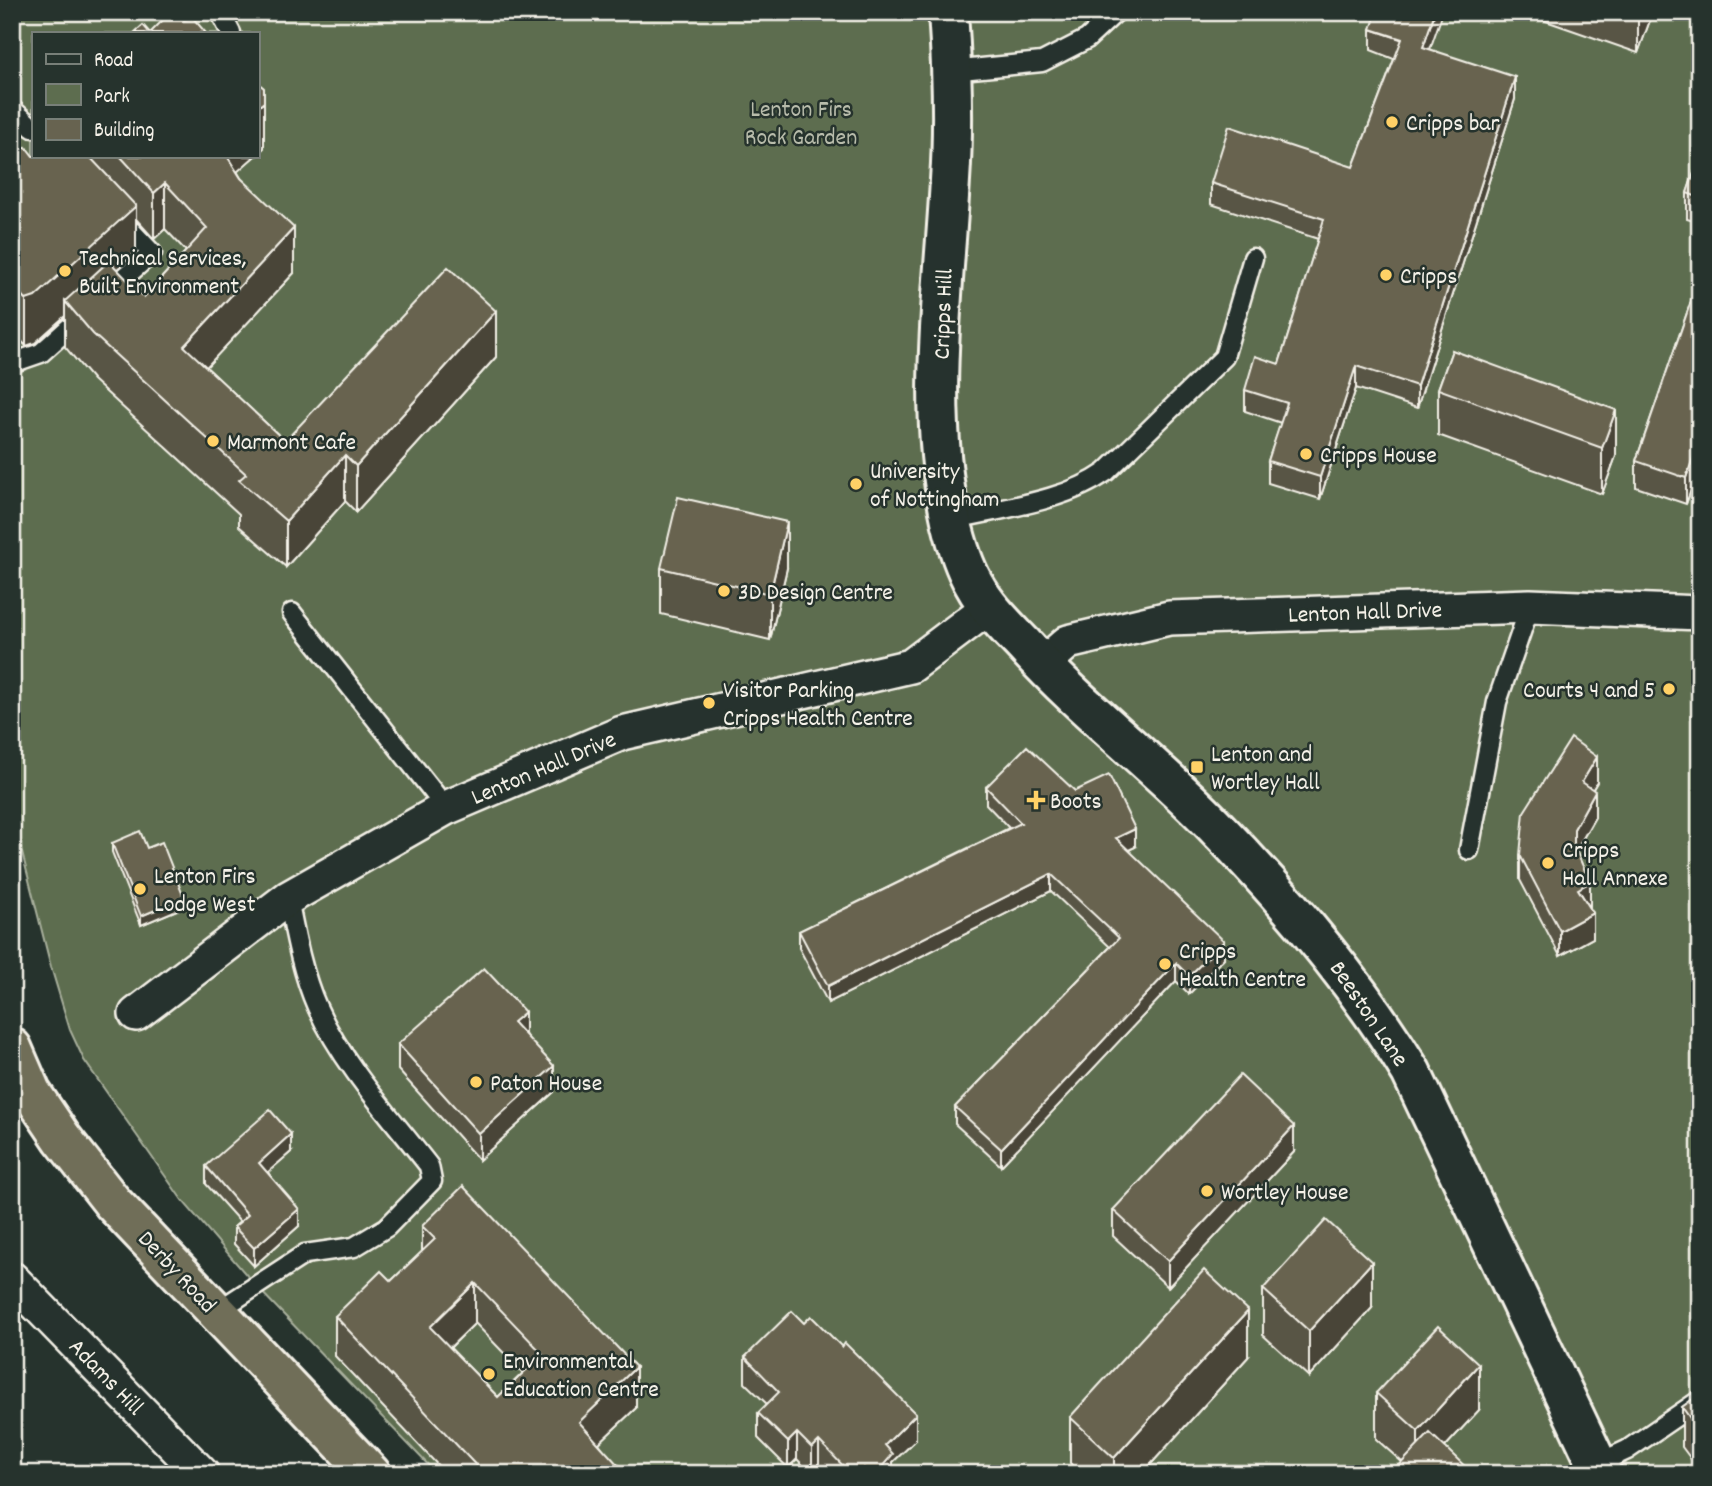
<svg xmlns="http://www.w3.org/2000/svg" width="1712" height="1486" viewBox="0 0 1712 1486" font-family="Dekko,sans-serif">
	<rect width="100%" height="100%" fill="#26332d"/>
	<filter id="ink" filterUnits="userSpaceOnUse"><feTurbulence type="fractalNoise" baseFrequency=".0143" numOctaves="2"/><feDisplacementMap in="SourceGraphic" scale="14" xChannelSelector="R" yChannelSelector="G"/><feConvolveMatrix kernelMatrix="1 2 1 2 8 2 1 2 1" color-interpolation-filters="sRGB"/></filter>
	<g filter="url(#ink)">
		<path fill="#5d6d4f" stroke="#a8af9c" stroke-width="2" fill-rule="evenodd" d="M12 12H1700V1474H437L256 1286 182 1200 84 1060 70 1030 51 967 12 813ZM33 33H257V156H33Z"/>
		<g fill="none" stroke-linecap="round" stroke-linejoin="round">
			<g stroke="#f4f1e8" stroke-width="23">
				<g id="lane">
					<polyline points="220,12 231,33"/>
					<polyline points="951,71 1042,62 1087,39 1116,12"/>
					<polyline points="12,109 33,128"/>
					<polyline points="106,294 152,253 119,218"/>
					<polyline points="12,363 41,353 81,317"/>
					<path d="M951 520C1001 508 1064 502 1106 472L1224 357 1253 258"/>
					<polyline points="292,613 446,808"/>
					<polyline points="1469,850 1497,702 1530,606"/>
					<path d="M216 1312 305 1254 354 1247 387 1227 432 1181 429 1166C391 1117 343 1065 317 1007 302 973 295 934 288 898"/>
					<polyline points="1597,1464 1627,1450 1700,1400"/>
				</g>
			</g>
			<g stroke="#f4f1e8" stroke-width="38">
				<g id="street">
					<polyline points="1042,665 1068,642 1169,618 1530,606 1700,613"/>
					<polyline points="136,1014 288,898 446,808 622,733 911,666 989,607"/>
					<polyline points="12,1279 202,1474"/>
				</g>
			</g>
			<g stroke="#f4f1e8" stroke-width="44">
				<path id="secondary" d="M948 12C952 68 954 124 950 180 944 291 926 409 951 520 956 541 963 565 974 584 987 608 1006 626 1025 646 1083 710 1154 763 1214 825 1288 901 1356 981 1411 1072L1602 1474"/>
			</g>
			<g stroke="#f4f1e8" stroke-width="44">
				<polyline id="highway" points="12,1048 31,1092 62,1138 113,1203 371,1474"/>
			</g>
			<use href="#lane" stroke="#26332d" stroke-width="18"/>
			<use href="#street" stroke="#26332d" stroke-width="33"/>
			<use href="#secondary" stroke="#26332d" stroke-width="38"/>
			<use href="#highway" stroke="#706e59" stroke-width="38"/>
		</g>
		<g fill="#595545" stroke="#f4f1e8" stroke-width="2" fill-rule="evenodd">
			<polygon points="1520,12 1653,12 1638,53"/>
			<polygon points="1371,29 1430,49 1515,99 1417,408 1356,388 1320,499 1268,483 1268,461 1281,423 1245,411 1245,390 1279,364 1318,239 1211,204 1211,183 1353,167 1394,59 1371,50"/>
			<path d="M33 156H255L237 171 294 273 206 367 285 441 496 357 356 512 345 501 286 567 239 526V514L93 380 65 347V316L35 343 26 346 12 331V159ZM136 219 154 239 165 229 186 251 144 297 117 270 136 252Z"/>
			<polygon points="1700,156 1700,223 1687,219 1687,193"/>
			<polygon points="1700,275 1700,464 1686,504 1636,487 1636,461"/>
			<polygon points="1452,350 1616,456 1602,494 1438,435 1438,389"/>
			<polygon points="661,568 787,568 770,640 661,614"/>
			<polygon points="1597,782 1593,789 1595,817 1576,851 1590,908 1593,938 1560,956 1520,880 1520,855"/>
			<polygon points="986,787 1135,847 1128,850 1224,958 1189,994 1176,981 1001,1166 955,1124 955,1107 1110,947 1051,891 828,1003 799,948 799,931 1009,828 986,804"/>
			<polygon points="112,843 147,848 184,907 141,925 112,852"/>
			<polygon points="525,1034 554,1092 479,1160 398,1070 398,1044"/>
			<polygon points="291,1152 268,1172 299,1226 254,1266 234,1244 234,1227 240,1222 206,1184 206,1166"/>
			<polygon points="1294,1152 1168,1287 1113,1236 1113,1210"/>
			<path d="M422 1226 636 1408 599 1443 619 1474H446L335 1356V1316L391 1281 422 1252ZM475 1323 523 1373 498 1397 450 1348Z"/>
			<polygon points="1263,1289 1372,1308 1309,1377 1263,1335"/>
			<polygon points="804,1323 842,1347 916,1440 893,1462 893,1474 826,1474 819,1467 811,1474 797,1459 788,1468 758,1438 758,1413 767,1404 745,1383 745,1357"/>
			<polygon points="1248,1357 1142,1474 1081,1474 1070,1463 1070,1417"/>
			<polygon points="1376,1393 1479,1410 1445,1447 1402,1462 1376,1439"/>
			<polygon points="1700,1394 1700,1471 1682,1447 1682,1407"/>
		</g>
		<g fill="#484538" stroke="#f4f1e8" stroke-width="2">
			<polygon points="1435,12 1443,12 1423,69 1423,47"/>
			<polygon points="1638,12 1653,12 1638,53"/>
			<polygon points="1515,77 1515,99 1417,408 1417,386"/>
			<polygon points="264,102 264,148 257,154 257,108"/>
			<polygon points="218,156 255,156 218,189"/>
			<polygon points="165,183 165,229 154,239 154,193"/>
			<polygon points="136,206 136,252 72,310 65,301 65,316 35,343 26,346 26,300"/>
			<polygon points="294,228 294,273 184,391 184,346"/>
			<polygon points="496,311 496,357 356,512 356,466"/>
			<polygon points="1356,366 1356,388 1320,499 1320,477"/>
			<polygon points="1616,410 1616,456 1602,494 1602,448"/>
			<polygon points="1700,438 1700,464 1686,504 1686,478"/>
			<polygon points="345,455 345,501 286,567 286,521"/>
			<polygon points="787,522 787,568 770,640 770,594"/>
			<polygon points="1597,757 1597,782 1582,807 1582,782"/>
			<polygon points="1595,791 1595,817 1574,854 1574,829"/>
			<polygon points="1135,829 1135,847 1116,856 1116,838"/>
			<polygon points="1051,874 1051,891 828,1003 828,986"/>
			<polygon points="1590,882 1590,908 1578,889"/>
			<polygon points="184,898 184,907 141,925 141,916"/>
			<polygon points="1593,913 1593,938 1560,956 1560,931"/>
			<polygon points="1224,941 1224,958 1189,994 1189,976"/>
			<polygon points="1176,963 1176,981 1001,1166 1001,1149"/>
			<polygon points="525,1012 525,1038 513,1022"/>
			<polygon points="554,1066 554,1092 479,1160 479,1134"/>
			<polygon points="1294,1126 1294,1152 1168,1287 1168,1261"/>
			<polygon points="291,1134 291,1152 259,1180 259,1163"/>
			<polygon points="299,1209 299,1226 254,1266 254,1248"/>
			<polygon points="1372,1262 1372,1308 1309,1377 1309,1331"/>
			<polygon points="475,1283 475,1323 430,1367 430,1327"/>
			<polygon points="1248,1311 1248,1357 1142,1474 1114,1474 1114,1458"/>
			<polygon points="1479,1364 1479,1410 1420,1474 1418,1474 1418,1431"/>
			<polygon points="636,1367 636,1408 579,1462 579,1422"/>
			<polygon points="916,1414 916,1440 893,1462 893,1474 876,1474 885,1445"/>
			<polygon points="797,1433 797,1459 788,1468 788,1442"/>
			<polygon points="819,1441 819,1467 812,1474 812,1448"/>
			<polygon points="619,1466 619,1474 610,1474"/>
		</g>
		<g fill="#676350" stroke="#f4f1e8" stroke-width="2" fill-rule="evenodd">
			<polygon points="171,12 178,12 184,20 193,18 206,33 134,33 143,25 150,33"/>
			<polygon points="1377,12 1435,12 1423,47 1515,77 1417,386 1356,366 1320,477 1268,461 1287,403 1245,390 1255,356 1279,364 1324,219 1211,183 1229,126 1353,167 1402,39 1371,29"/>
			<polygon points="257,82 264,88 264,102 257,108"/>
			<polygon points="26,147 33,156 89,156 136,206 35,297 26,300 12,285 12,159"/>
			<polygon points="120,156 227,156 241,178 294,228 184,346 285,441 448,267 496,311 356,466 345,455 286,521 239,480 246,474 93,334 65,301 109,261 144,297 207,228 165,183 154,193"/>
			<polygon points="1700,156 1700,198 1687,193"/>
			<polygon points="1700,275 1700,438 1686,478 1636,461"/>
			<polygon points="1452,350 1616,410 1602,448 1438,389"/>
			<polygon points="678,497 787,522 770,594 661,568"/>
			<polygon points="1571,738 1597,757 1582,782 1595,791 1574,829 1574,846 1590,882 1578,889 1593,913 1560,931 1520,855 1524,812"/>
			<polygon points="1027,746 1075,791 1109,775 1135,829 1116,838 1224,941 1189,976 1176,963 1001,1149 955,1107 1119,938 1051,874 828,986 799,931 1021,823 986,787"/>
			<polygon points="140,831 147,848 162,842 184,898 141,916 112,843"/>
			<polygon points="484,968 525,1012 513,1022 554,1066 479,1134 398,1044"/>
			<polygon points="1240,1075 1294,1126 1168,1261 1113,1210"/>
			<polygon points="270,1110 291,1134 259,1163 299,1209 254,1248 234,1227 248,1215 206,1166"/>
			<path d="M463 1186 636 1367 579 1422 619 1466 610 1474H484L335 1316 381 1271 391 1281 435 1239 422 1226ZM475 1283 543 1354 498 1397 430 1327Z"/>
			<polygon points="1326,1220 1372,1262 1309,1331 1263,1289"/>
			<polygon points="1204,1270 1248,1311 1114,1458 1070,1417"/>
			<polygon points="792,1311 804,1323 811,1316 842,1347 845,1343 916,1414 885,1445 893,1454 876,1474 873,1474 864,1468 859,1474 851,1474 819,1441 812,1448 797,1433 788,1442 758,1413 779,1392 745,1357"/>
			<polygon points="1438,1326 1479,1364 1418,1431 1376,1393"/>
			<polygon points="1700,1394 1700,1432 1682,1407"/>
			<polygon points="1430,1433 1473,1474 1391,1474"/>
		</g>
	</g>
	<g fill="#ffd166" stroke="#26332d" stroke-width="2.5">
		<circle cx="1392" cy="122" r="7"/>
		<circle cx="65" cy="271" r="7"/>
		<circle cx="1386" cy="275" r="7"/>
		<circle cx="213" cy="441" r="7"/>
		<circle cx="1306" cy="454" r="7"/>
		<circle cx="856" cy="484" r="7"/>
		<circle cx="724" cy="591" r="7"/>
		<circle cx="1669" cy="689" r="7"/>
		<circle cx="709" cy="703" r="7"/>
		<rect x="1190" y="760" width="14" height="14" rx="3.5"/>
		<path d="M1032.5 789.5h7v7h7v7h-7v7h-7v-7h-7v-7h7z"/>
		<circle cx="1548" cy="863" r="7"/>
		<circle cx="140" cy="889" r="7"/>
		<circle cx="1165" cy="964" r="7"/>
		<circle cx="476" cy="1082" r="7"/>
		<circle cx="1207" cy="1191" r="7"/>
		<circle cx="489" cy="1374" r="7"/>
	</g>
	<g text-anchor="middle" stroke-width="5" stroke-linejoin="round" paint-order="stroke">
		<g font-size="24" fill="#b8bcab" stroke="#26332d">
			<text x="801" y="116">Lenton Firs<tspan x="801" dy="28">Rock Garden</tspan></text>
		</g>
		<g font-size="24" fill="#f4f1e8" stroke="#26332d" text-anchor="start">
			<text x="1406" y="130">Cripps bar</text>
			<text x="79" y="265">Technical Services,<tspan x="79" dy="28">Built Environment</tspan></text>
			<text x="1400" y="283">Cripps</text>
			<text x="227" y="449">Marmont Cafe</text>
			<text x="1320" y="462">Cripps House</text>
			<text x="870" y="478">University<tspan x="870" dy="28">of Nottingham</tspan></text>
			<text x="738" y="599">3D Design Centre</text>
			<text x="723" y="697">Visitor Parking<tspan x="723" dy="28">Cripps Health Centre</tspan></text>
			<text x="1655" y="697" text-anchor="end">Courts 4 and 5</text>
			<text x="1211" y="761">Lenton and<tspan x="1211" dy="28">Wortley Hall</tspan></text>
			<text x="1050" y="808">Boots</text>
			<text x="1562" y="857">Cripps<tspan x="1562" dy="28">Hall Annexe</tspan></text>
			<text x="154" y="883">Lenton Firs<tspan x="154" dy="28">Lodge West</tspan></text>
			<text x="1179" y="958">Cripps<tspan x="1179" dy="28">Health Centre</tspan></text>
			<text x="490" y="1090">Paton House</text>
			<text x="1221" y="1199">Wortley House</text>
			<text x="503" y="1368">Environmental<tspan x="503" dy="28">Education Centre</tspan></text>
		</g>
		<g font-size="24" fill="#f4f1e8" stroke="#26332d">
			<text transform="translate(942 314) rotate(-88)" y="8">Cripps Hill</text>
			<text transform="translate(1365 611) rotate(-2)" y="8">Lenton Hall Drive</text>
			<text transform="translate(543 767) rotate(-23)" y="8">Lenton Hall Drive</text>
			<text transform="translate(1370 1013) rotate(56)" y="8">Beeston Lane</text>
			<text transform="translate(178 1271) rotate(47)" y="8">Derby Road</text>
			<text transform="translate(107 1376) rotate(46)" y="8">Adams Hill</text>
		</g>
	</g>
	<rect width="1712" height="1486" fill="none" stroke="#26332d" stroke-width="42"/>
	<rect x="21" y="21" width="1670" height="1444" fill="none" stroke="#f4f1e8" stroke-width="2.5" filter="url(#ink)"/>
	<rect x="32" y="32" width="228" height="126" fill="#26332d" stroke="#787f78" stroke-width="2"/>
	<rect x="46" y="54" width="35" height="10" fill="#26332d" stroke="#787f78" stroke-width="2"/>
	<text x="94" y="66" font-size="21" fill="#f4f1e8">Road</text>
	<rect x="46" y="84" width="35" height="21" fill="#5d6d4f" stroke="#787f78" stroke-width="2"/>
	<text x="94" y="102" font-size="21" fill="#f4f1e8">Park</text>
	<rect x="46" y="119" width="35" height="21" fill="#676350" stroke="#787f78" stroke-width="2"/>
	<text x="94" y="136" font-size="21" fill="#f4f1e8">Building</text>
</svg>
